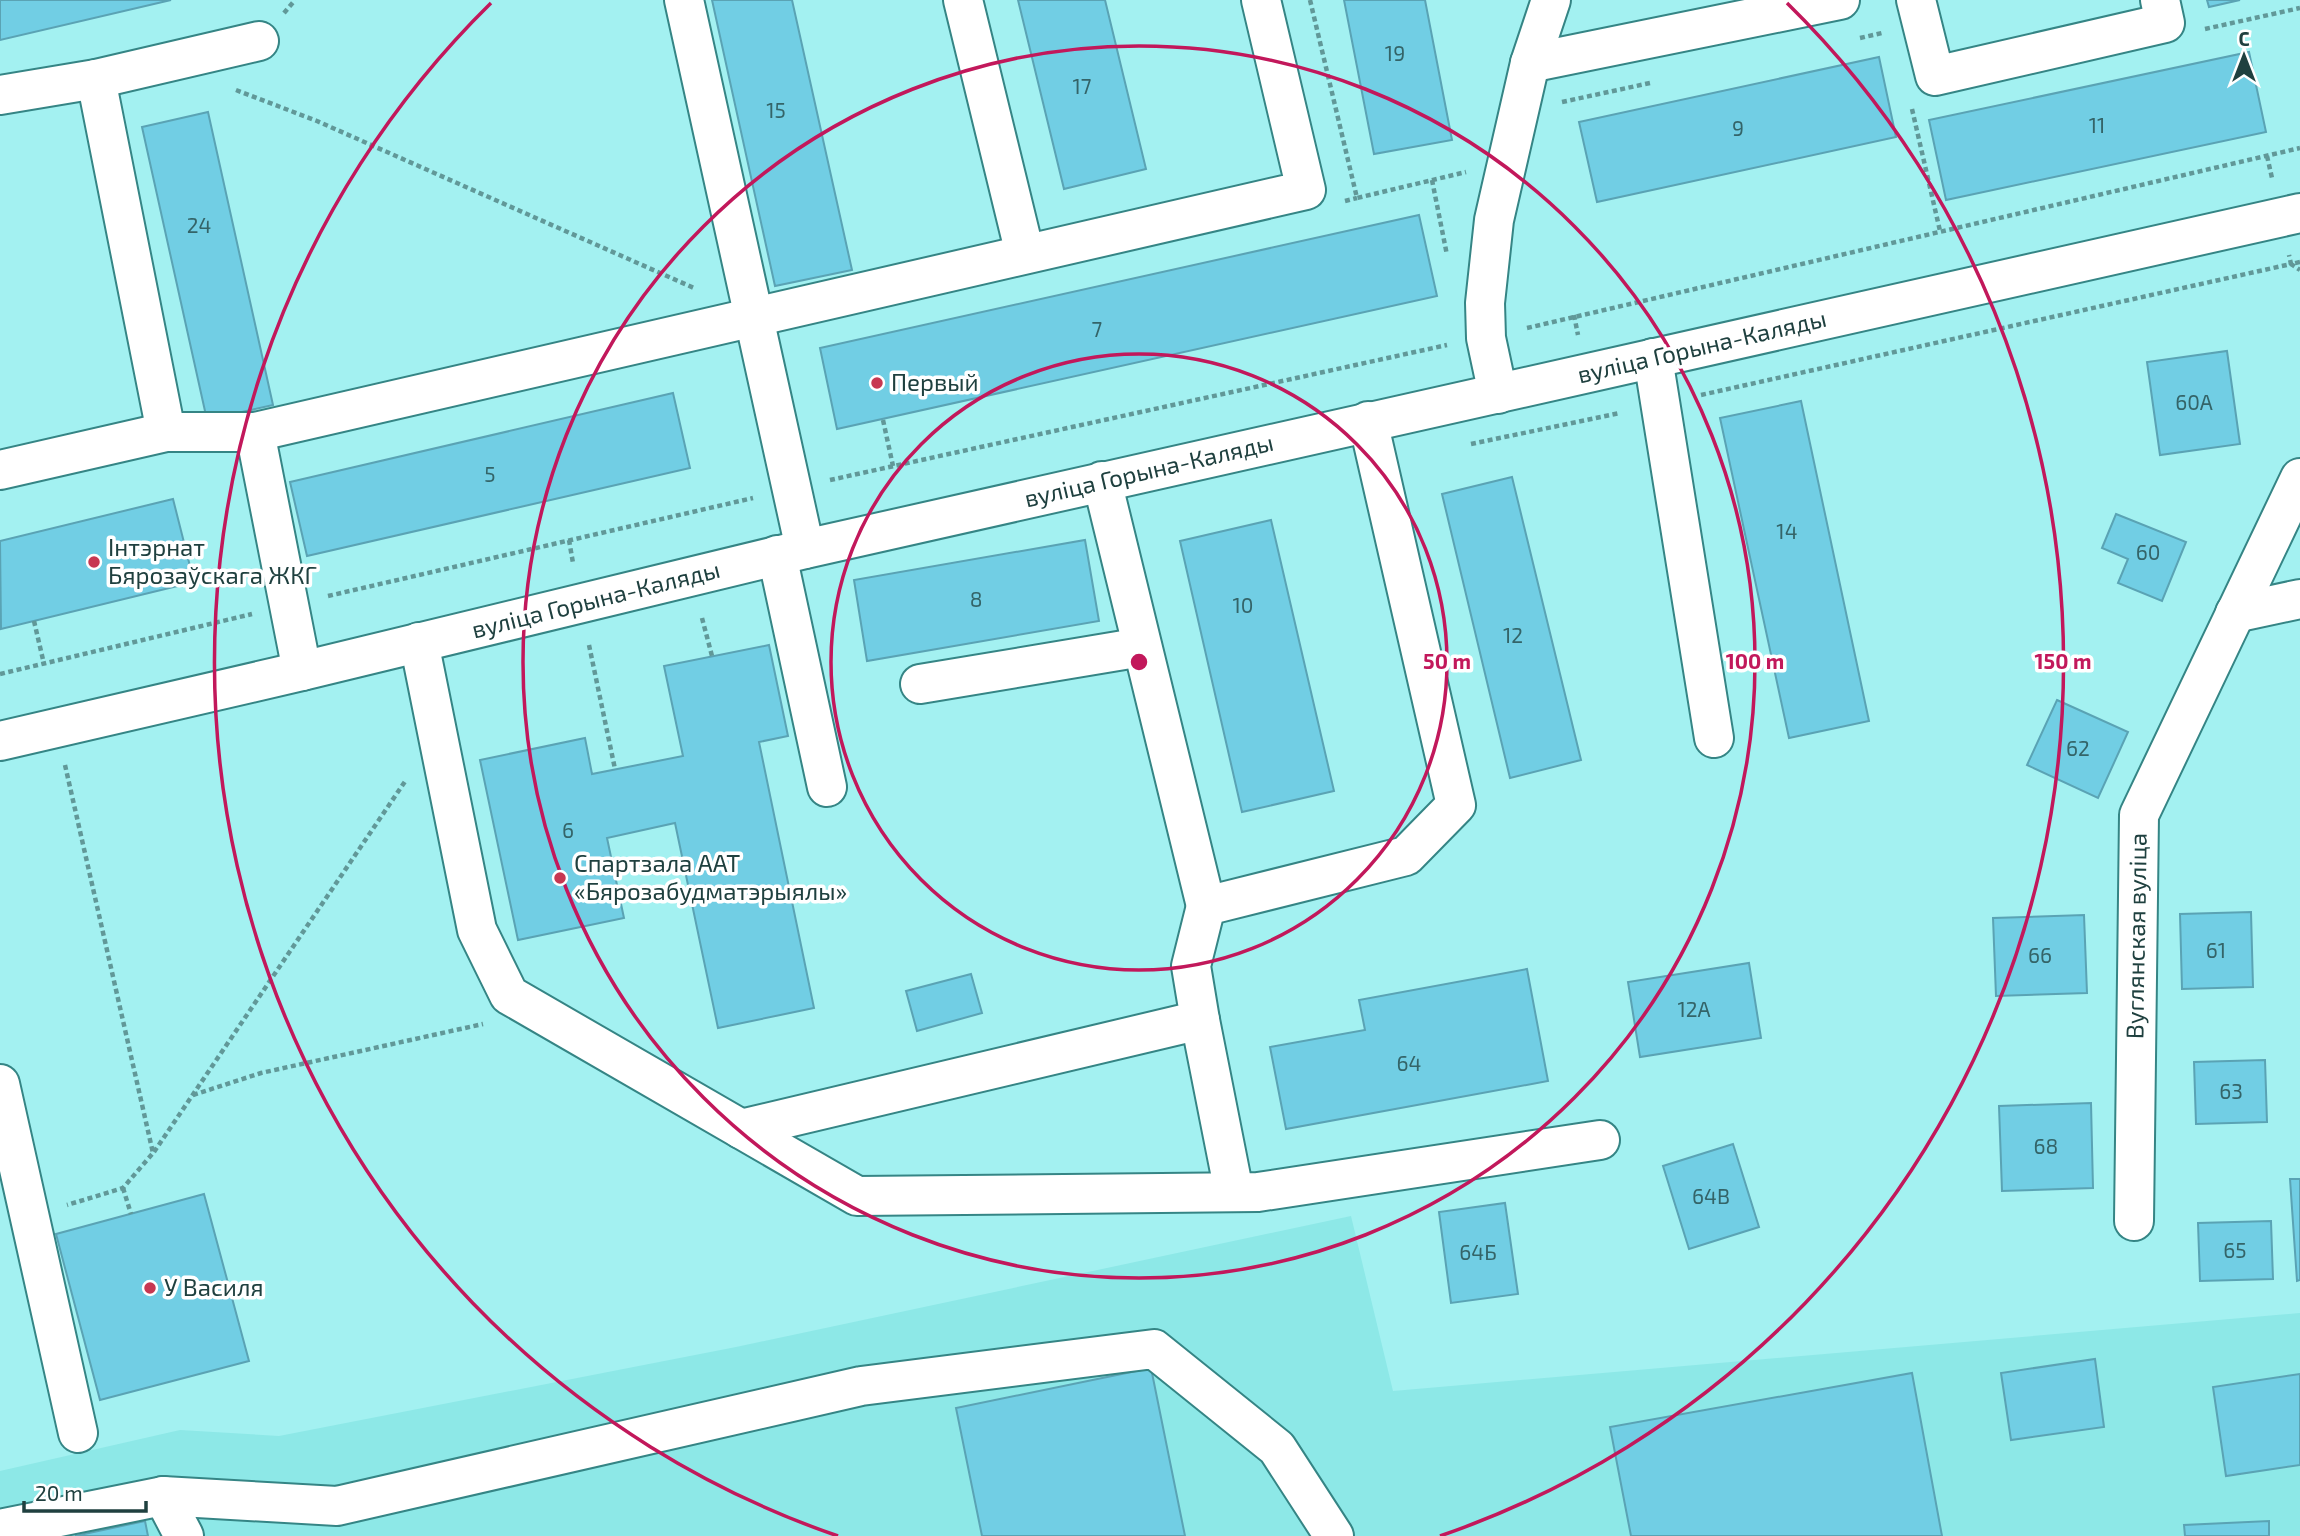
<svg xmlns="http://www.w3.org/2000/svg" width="2300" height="1536" viewBox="0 0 2300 1536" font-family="'Exo 2',sans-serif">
	<rect width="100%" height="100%" fill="#a3f1f1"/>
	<polygon fill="#8de8e7" points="1351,1216 1393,1391 2300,1313 2300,1536 0,1536 0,1471 180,1430 279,1436 736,1347"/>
	<g fill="#71cee4" stroke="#5aa3b4" stroke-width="2">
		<polygon points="0,0 171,0 0,40"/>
		<polygon points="712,0 792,0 852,270 775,286"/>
		<polygon points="1018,0 1105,0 1146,169 1064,189"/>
		<polygon points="1344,0 1425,0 1452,140 1374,154"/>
		<polygon points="2207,0 2240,0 2209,7"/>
		<polygon points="2249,52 2266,132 1946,200 1929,120"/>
		<polygon points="1879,57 1896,137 1597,202 1579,122"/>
		<polygon points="208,112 273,405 207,420 142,127"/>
		<polygon points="1419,215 1437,296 837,429 820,348"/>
		<polygon points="2227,351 2240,444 2160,455 2147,362"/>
		<polygon points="673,393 690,468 307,556 290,482"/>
		<polygon points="1801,401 1869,721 1789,738 1720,418"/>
		<polygon points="1512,477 1581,760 1510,778 1442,494"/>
		<polygon points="173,499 194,582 1,629 0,541"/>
		<polygon points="2116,514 2186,542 2162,601 2118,583 2128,559 2102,548"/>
		<polygon points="1271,520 1334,791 1242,812 1180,541"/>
		<polygon points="1085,540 1099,621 867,661 854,580"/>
		<polygon points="769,645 788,736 759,742 814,1008 718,1028 675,823 607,838 624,918 518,940 480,760 585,738 592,774 683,756 664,666"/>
		<polygon points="2057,700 2128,732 2098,798 2027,765"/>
		<polygon points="2251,912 2253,987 2182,989 2180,914"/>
		<polygon points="2084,915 2087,993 1996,996 1993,918"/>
		<polygon points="1749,963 1761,1038 1640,1057 1628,982"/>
		<polygon points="1527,969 1548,1081 1286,1129 1270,1047 1365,1030 1359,1000"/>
		<polygon points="971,974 982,1013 917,1031 906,991"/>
		<polygon points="2265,1060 2267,1122 2196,1124 2194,1062"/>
		<polygon points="2091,1103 2093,1188 2002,1191 1999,1106"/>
		<polygon points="1733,1144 1759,1227 1689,1249 1663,1166"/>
		<polygon points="2290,1179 2300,1179 2300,1280 2297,1281"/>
		<polygon points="204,1194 249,1361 100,1400 56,1234"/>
		<polygon points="1505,1203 1518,1294 1451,1303 1439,1212"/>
		<polygon points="2271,1221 2273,1279 2200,1281 2198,1223"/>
		<polygon points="2095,1359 2104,1427 2011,1440 2001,1373"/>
		<polygon points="1151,1368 1185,1536 982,1536 956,1408"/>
		<polygon points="1912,1373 1942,1536 1631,1536 1610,1427"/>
		<polygon points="2300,1374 2300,1465 2226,1476 2213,1387"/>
		<polygon points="145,1521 148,1536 75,1536"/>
		<polygon points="2269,1521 2269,1536 2185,1536 2184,1525"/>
	</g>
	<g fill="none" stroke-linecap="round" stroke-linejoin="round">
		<g stroke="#358585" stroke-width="42">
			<g id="minor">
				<polyline points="684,0 805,549"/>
				<polyline points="963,0 1025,254"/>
				<polyline points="1916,0 1935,76 2165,23 2160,0"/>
				<polyline points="1530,63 1840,0"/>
				<polyline points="96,79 166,432 255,432 302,671"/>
				<polyline points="0,95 96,79 259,41"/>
				<polyline points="1653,358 1714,738"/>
				<polyline points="1498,394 1486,338 1485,303 1494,220 1530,63 1551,0"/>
				<polyline points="255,432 1306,190 1261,0"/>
				<polyline points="0,470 166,432"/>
				<polyline points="1102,481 1206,906"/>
				<polyline points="777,555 827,787"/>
				<polyline points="2235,613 2300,599"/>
				<polyline points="419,642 477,930 509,995 857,1196 1258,1192 1600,1140"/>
				<polyline points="920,684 1142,647"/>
				<polyline points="0,741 302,671 805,549 2300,213"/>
				<polyline points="1200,1020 1234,1192"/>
				<polyline points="0,1084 78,1433"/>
				<polyline points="741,1129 1200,1020 1191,966 1206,906 1406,856 1456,805 1368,421"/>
				<polyline points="2134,1221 2139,815 2300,478"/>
				<polyline points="163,1496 184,1536"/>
				<polyline points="0,1529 163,1496 337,1506 861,1386 1154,1349 1277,1448 1334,1536"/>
			</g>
		</g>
		<g stroke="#619898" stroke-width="4.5" stroke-dasharray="5 3.5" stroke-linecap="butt">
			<polyline points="1310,0 1357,198 1466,172"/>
			<polyline points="284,13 295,0"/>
			<polyline points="2205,29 2300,8"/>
			<polyline points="1860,38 1882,33"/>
			<polyline points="236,90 317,121 694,288"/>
			<polyline points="1562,102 1650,83"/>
			<polyline points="1912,109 1940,231"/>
			<polyline points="2267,156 2272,178"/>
			<polyline points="1432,180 1447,255"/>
			<polyline points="1345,201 1357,198"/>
			<polyline points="2300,262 2291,264 2300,270"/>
			<polyline points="1574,315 1578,335"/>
			<polyline points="1527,328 2300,148"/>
			<polyline points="1701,395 2291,264 2289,255"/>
			<polyline points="883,420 893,466"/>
			<polyline points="1471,444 1620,413"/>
			<polyline points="830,480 1447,345"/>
			<polyline points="569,540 573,563"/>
			<polyline points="328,596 753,498"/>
			<polyline points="702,618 712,656"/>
			<polyline points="34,621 44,664"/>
			<polyline points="589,645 615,769"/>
			<polyline points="0,674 252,614"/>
			<polyline points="65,765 153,1153 123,1188 67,1205"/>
			<polyline points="193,1095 261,1073 483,1024"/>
			<polyline points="154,1152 406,780"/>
			<polyline points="123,1188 131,1214"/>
		</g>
		<use href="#minor" stroke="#fff" stroke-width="38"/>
	</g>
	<g fill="none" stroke="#c2185b" stroke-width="3.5">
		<circle cx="1139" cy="662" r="308"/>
		<circle cx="1139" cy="662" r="616"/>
		<path d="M838 1536A924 924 0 0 1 491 3M1787 3A924 924 0 0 1 1440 1536"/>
	</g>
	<g fill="#c73751" stroke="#fff" stroke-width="2.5">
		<circle cx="877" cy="383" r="7"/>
		<circle cx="94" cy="562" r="7"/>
		<circle cx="560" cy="878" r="7"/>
		<circle cx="150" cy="1288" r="7"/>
	</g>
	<g text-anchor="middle" stroke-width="7" stroke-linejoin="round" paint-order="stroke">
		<g font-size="21" fill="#346468">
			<text x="1395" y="61">19</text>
			<text x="1082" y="94">17</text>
			<text x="776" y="118">15</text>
			<text x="2097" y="133">11</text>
			<text x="1738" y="136">9</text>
			<text x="199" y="233">24</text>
			<text x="1097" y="337">7</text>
			<text x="2194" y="410">60А</text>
			<text x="490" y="482">5</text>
			<text x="1787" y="539">14</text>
			<text x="2148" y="560">60</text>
			<text x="976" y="607">8</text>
			<text x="1243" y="613">10</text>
			<text x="1513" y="643">12</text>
			<text x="2078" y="756">62</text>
			<text x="568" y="838">6</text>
			<text x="2216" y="958">61</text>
			<text x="2040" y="963">66</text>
			<text x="1694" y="1017">12А</text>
			<text x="1409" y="1071">64</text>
			<text x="2231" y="1099">63</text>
			<text x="2046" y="1154">68</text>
			<text x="1711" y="1204">64В</text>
			<text x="2235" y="1258">65</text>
			<text x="1478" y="1260">64Б</text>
		</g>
		<g font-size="24" fill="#1f403f" stroke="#fff">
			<text transform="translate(1702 347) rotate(-13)" y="8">вуліца Горына-Каляды</text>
			<text transform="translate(1149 471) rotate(-13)" y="8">вуліца Горына-Каляды</text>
			<text transform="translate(596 600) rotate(-14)" y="8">вуліца Горына-Каляды</text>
			<text transform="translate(2137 936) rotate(-89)" y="8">Вуглянская вуліца</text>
		</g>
		<g font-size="24" fill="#1f403f" stroke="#fff" text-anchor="start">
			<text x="891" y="391">Первый</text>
			<text x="108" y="556">Інтэрнат<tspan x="108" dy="28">Бярозаўскага ЖКГ</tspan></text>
			<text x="574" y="872">Спартзала ААТ<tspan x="574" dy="28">«Бярозабудматэрыялы»</tspan></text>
			<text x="164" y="1296">У Василя</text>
		</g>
	</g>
	<circle cx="1139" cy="662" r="10" fill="#c2185b" stroke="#fff" stroke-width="3.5"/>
	<g font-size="21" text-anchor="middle" font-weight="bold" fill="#c2185b" stroke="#fff" stroke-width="7" stroke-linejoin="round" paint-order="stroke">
		<text x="1447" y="669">50 m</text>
		<text x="1755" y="669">100 m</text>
		<text x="2063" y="669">150 m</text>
	</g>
	<g transform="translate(2244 56)" stroke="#ffffff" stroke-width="5" paint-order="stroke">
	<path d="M0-5L12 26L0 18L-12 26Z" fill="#1f403f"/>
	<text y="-10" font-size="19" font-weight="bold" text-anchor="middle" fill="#1f403f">С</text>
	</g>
	<path d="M24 1501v10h122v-10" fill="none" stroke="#1f403f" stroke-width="3.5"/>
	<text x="35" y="1501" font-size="21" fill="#1f403f" stroke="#ffffff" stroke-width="5" paint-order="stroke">20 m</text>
</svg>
